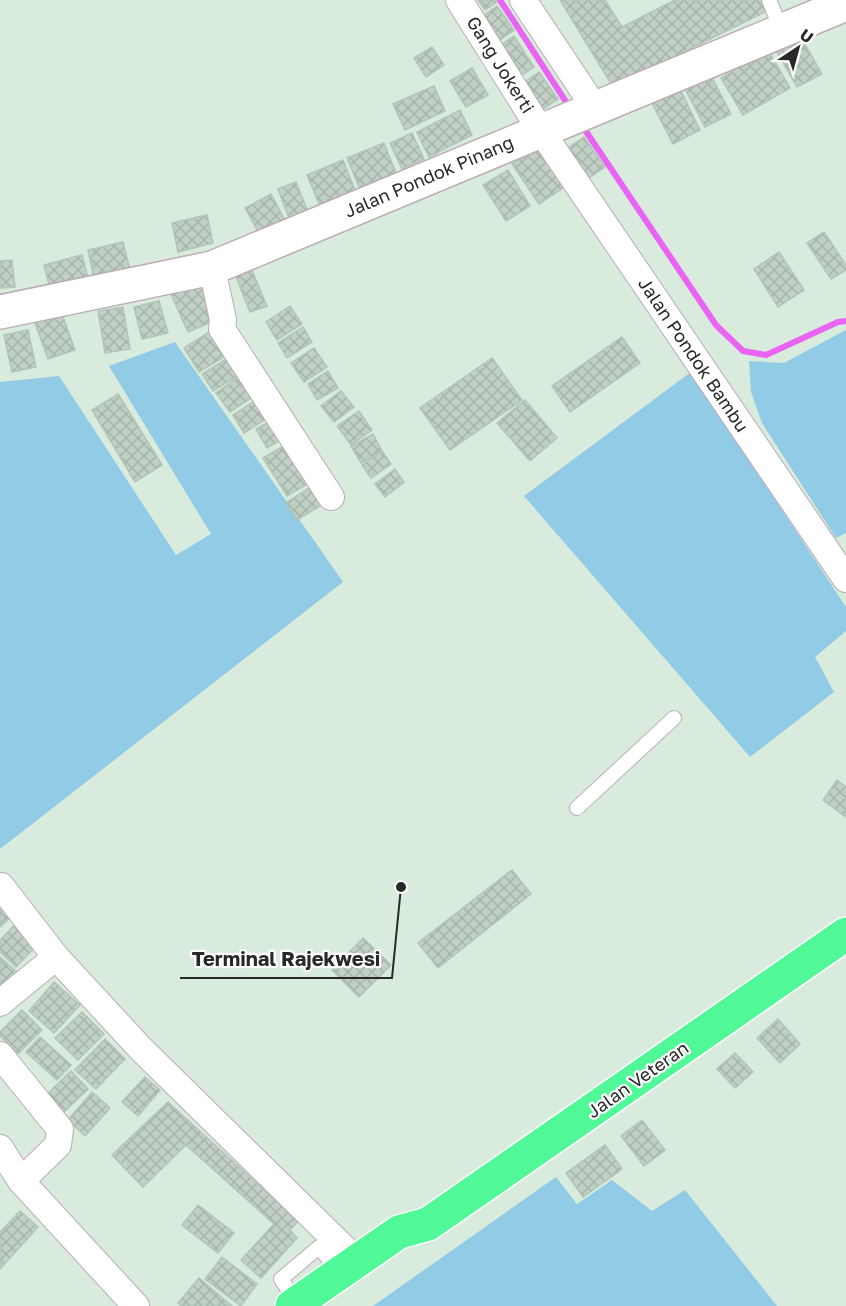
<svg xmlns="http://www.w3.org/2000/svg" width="846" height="1306" viewBox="0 0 846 1306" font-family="'Golos Text',sans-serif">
	<defs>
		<pattern id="building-cross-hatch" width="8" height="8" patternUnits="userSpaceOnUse" patternTransform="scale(1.5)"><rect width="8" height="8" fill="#c1d0c5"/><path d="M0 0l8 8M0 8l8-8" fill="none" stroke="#a6b3a9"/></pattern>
	</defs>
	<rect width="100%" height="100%" fill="#d8ebdc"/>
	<g fill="#91cbe6">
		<polygon points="846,330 846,533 836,538 762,423 751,392 749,361 784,363"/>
		<polygon points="175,342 343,582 0,849 0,382 59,376 176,555 211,534 109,366"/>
		<polygon points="691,372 846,607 846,631 815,657 834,692 750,757 524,496"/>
		<polygon points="556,1177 577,1204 612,1180 652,1211 685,1190 777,1306 373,1306"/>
	</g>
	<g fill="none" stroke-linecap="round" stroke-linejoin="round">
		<g stroke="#ea64f4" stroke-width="6">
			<polyline points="500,0 570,108"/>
			<polyline points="581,124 716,325 743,351 766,355 838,322 846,321"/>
		</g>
	</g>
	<g fill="url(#building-cross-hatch)" stroke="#b2c6b8" stroke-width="1.5">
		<polygon points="478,0 495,0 497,2 485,10"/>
		<polygon points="560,0 605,0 622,27 675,0 762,0 767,11 613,87"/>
		<polygon points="497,6 514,30 500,40 483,16"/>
		<polygon points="514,36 534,67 522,75 502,44"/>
		<polygon points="802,39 822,74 797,87 777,52"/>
		<polygon points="432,47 444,65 426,77 414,58"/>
		<polygon points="768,50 790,88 743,115 721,78"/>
		<polygon points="472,68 488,95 466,107 450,81"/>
		<polygon points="539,72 558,99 543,109 525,82"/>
		<polygon points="709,72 731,114 705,127 683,85"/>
		<polygon points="434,86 445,111 405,130 393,104"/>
		<polygon points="680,89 700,130 673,144 652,103"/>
		<polygon points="460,110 472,135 429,157 417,132"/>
		<polygon points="412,133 424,159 402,169 390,143"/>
		<polygon points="584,137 605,167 589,178 568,148"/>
		<polygon points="384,143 396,173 359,187 347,158"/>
		<polygon points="539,146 566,186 539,204 512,164"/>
		<polygon points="343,160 356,192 320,206 307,175"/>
		<polygon points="508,170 530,206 506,221 483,185"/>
		<polygon points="296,182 309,214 290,221 278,189"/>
		<polygon points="271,194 287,224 261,237 245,208"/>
		<polygon points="207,215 213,243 178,252 172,223"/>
		<polygon points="824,232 846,265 846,270 831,279 807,243"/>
		<polygon points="123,242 130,270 94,278 88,250"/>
		<polygon points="779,252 804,290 778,307 754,269"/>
		<polygon points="82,255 89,282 51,292 44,265"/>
		<polygon points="12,260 15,287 0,288 0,261"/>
		<polygon points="251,268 267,306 250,312 235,274"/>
		<polygon points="201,279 219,319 188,332 170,292"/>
		<polygon points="159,301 168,333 142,339 134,307"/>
		<polygon points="290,306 302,324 277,340 266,322"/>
		<polygon points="123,307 130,349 105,353 98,311"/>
		<polygon points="62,314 75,350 48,359 35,323"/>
		<polygon points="303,327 312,342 287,358 278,343"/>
		<polygon points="214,329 229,354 199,372 184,348"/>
		<polygon points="28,330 36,367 12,372 4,335"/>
		<polygon points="622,337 640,363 570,412 552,386"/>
		<polygon points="314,348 327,367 304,382 291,363"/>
		<polygon points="228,358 238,376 213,391 202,374"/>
		<polygon points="492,358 522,400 450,450 420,408"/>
		<polygon points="328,371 338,388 317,400 308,384"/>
		<polygon points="243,374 257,394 230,412 216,393"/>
		<polygon points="341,391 354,407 334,422 321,406"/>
		<polygon points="118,394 162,465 135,482 92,410"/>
		<polygon points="261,397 272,415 244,433 233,415"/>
		<polygon points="525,400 557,438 530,461 497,423"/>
		<polygon points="359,411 372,430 351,445 337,426"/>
		<polygon points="274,419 284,438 267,448 256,429"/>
		<polygon points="373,434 382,451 361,463 351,446"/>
		<polygon points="285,445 309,483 287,496 263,458"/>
		<polygon points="382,451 391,464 371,478 362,465"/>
		<polygon points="395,469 404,482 385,497 375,484"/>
		<polygon points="316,483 328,501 297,520 286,503"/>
		<polygon points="837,780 846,787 846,817 823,800"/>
		<polygon points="512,870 531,894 438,968 418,943"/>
		<polygon points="0,907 10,918 0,927"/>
		<polygon points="18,921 40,942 16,967 0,952 0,940"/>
		<polygon points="363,938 391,965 359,997 332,970"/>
		<polygon points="0,957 18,973 0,993"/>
		<polygon points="54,982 80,1005 54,1033 29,1011"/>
		<polygon points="22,1010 42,1030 18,1054 0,1036 0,1032"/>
		<polygon points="82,1012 104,1034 78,1060 55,1038"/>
		<polygon points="778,1019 800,1044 780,1063 757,1038"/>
		<polygon points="40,1037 71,1065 57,1080 26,1052"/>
		<polygon points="105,1039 125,1059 96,1089 75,1070"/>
		<polygon points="735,1053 753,1072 735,1088 717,1069"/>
		<polygon points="71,1071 88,1089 60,1116 43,1098"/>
		<polygon points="145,1077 160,1090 138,1116 122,1102"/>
		<polygon points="92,1092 110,1108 85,1136 68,1120"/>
		<polygon points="168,1102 298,1221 290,1230 297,1238 261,1278 241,1260 274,1224 186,1145 143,1187 112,1155"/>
		<polygon points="642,1120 665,1150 644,1166 621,1136"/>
		<polygon points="605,1145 622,1169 583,1197 566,1173"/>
		<polygon points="198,1205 234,1233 218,1253 182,1225"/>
		<polygon points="20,1211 38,1227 0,1269 0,1232"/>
		<polygon points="222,1257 257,1284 241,1306 205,1279"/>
		<polygon points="199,1278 232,1306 181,1306 178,1303"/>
	</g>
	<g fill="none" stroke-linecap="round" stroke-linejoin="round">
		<g stroke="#bdacb5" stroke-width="16">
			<g id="lane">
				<polyline points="769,0 782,31"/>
				<polyline points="577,808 674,718"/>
				<polyline points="297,1303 281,1279 319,1247 340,1273"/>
			</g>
		</g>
		<g stroke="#bdacb5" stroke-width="28">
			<g id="street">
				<polyline points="459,0 541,131 846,579"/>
				<polyline points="523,0 595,108"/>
				<polyline points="212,268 223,320 222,329 331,497"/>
				<polyline points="1,886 56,957 141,1049 357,1261"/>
				<polyline points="0,1003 56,957"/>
				<polyline points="0,1055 60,1129 58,1145 21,1181"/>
				<polyline points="0,1148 21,1181 136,1306"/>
			</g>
		</g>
		<g stroke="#bdacb5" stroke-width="36">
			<polyline id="secondary" points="0,312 212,268 846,4"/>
		</g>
		<g stroke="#fff" stroke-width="36">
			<polyline id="primary" points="292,1306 399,1232 428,1224 846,934"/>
		</g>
		<use href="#lane" stroke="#fff" stroke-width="14"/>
		<use href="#street" stroke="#fff" stroke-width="26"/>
		<use href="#secondary" stroke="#fff" stroke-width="33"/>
		<use href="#primary" stroke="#51f898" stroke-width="33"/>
	</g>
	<g text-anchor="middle" stroke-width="4.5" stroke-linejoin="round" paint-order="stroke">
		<g font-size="18" fill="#282828" stroke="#fff">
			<text transform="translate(500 65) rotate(58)" y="6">Gang Jokerti</text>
			<text transform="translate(429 177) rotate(-23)" y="6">Jalan Pondok Pinang</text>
			<text transform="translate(693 355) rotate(56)" y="6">Jalan Pondok Bambu</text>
			<text transform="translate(638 1080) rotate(-35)" y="6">Jalan Veteran</text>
		</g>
	</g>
	<path fill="none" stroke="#282828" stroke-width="2" d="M401 887L392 978H180"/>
	<circle fill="#282828" stroke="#fff" stroke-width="2" cx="401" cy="887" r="6"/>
	<g font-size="20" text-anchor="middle" font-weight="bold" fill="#282828" stroke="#fff" stroke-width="4.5" stroke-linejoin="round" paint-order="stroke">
		<text x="286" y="966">Terminal Rajekwesi</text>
	</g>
	<g transform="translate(798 48) rotate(36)" stroke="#ffffff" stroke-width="4.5" paint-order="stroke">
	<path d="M0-4.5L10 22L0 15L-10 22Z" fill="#282828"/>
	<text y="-9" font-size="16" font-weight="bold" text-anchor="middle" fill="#282828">U</text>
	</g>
</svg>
